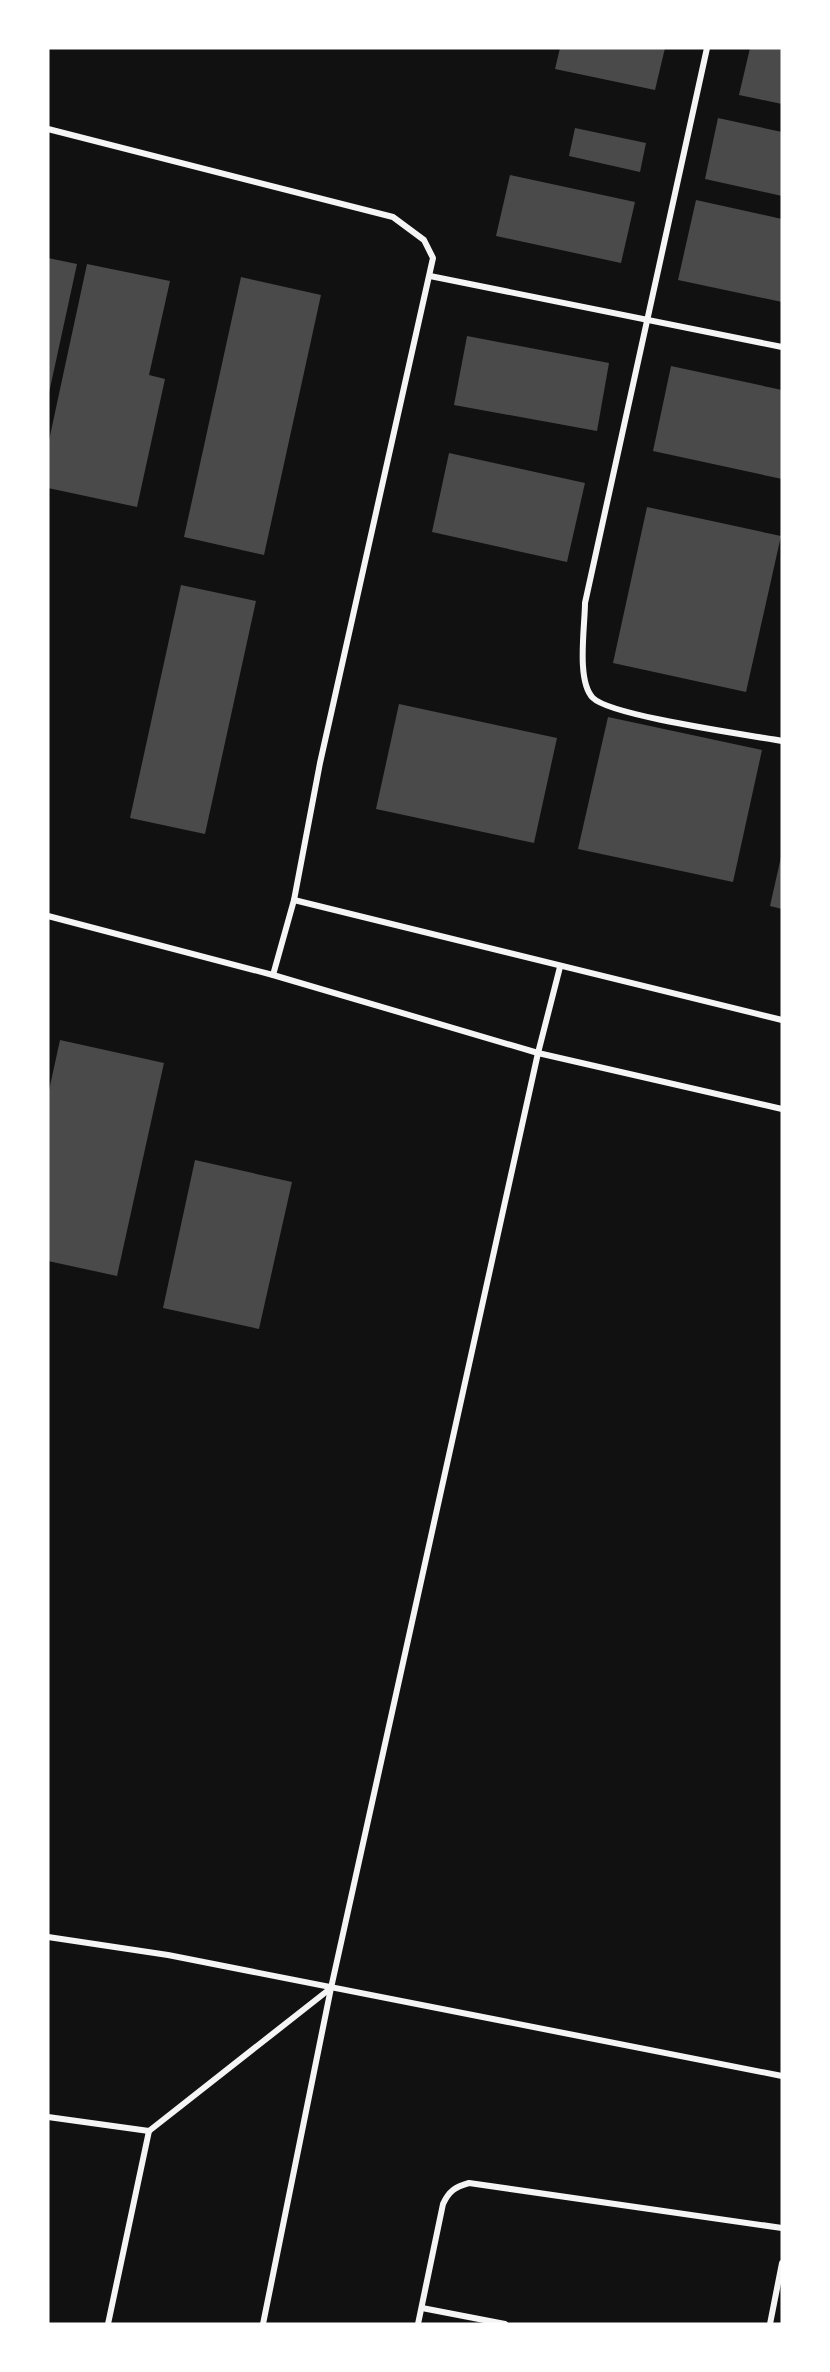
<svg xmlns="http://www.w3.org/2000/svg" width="830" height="2372" viewBox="0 0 830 2372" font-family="Inter,sans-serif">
	<rect width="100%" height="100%" fill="#111"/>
	<g fill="#4a4a4a">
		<polygon points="560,48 665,48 655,90 555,69"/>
		<polygon points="750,48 782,48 782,104 739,95"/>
		<polygon points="718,118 782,132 782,196 705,179"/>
		<polygon points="575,128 646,143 640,172 569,156"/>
		<polygon points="510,175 635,202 621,263 496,236"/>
		<polygon points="696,200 782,219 782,302 678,280"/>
		<polygon points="48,258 77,264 49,393 48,393"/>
		<polygon points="87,264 170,281 149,375 165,379 137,507 48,488 48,445"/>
		<polygon points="241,277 321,295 264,555 184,537"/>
		<polygon points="467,336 609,363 597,431 454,405"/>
		<polygon points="671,366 782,390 782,479 653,451"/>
		<polygon points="449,453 585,483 567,562 432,532"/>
		<polygon points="647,507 781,536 746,692 613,663"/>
		<polygon points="181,585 256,601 205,834 130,818"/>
		<polygon points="399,704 557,738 534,843 376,809"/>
		<polygon points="608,717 762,750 733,882 578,849"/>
		<polygon points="781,857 782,857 782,909 770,906"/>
		<polygon points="60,1040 164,1063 117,1276 48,1261 48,1095"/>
		<polygon points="195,1160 292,1182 259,1329 163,1308"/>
	</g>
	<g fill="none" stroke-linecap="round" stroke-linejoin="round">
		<g stroke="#f5f5f5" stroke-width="6">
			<path d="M707 48 585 603C585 626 576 681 593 698 611 716 749 735 782 741"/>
			<polyline points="48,129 393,217 424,240 433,258 320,763 294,900 273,975"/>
			<polyline points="430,276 782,347"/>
			<polyline points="294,900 782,1020"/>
			<polyline points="48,916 273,975 538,1053 782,1109"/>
			<polyline points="48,1937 168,1955 782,2076"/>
			<polyline points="48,2117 149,2131 331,1988"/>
			<polyline points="422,2308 505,2324"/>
			<polyline points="108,2324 149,2131"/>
			<polyline points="263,2324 331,1988 538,1053 560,967"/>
			<path d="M418 2324 443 2204C449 2191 455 2187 469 2183L782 2228"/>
			<polyline points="770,2324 782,2263"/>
		</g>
	</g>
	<rect width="830" height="2372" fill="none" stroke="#ffffff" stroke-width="99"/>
</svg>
